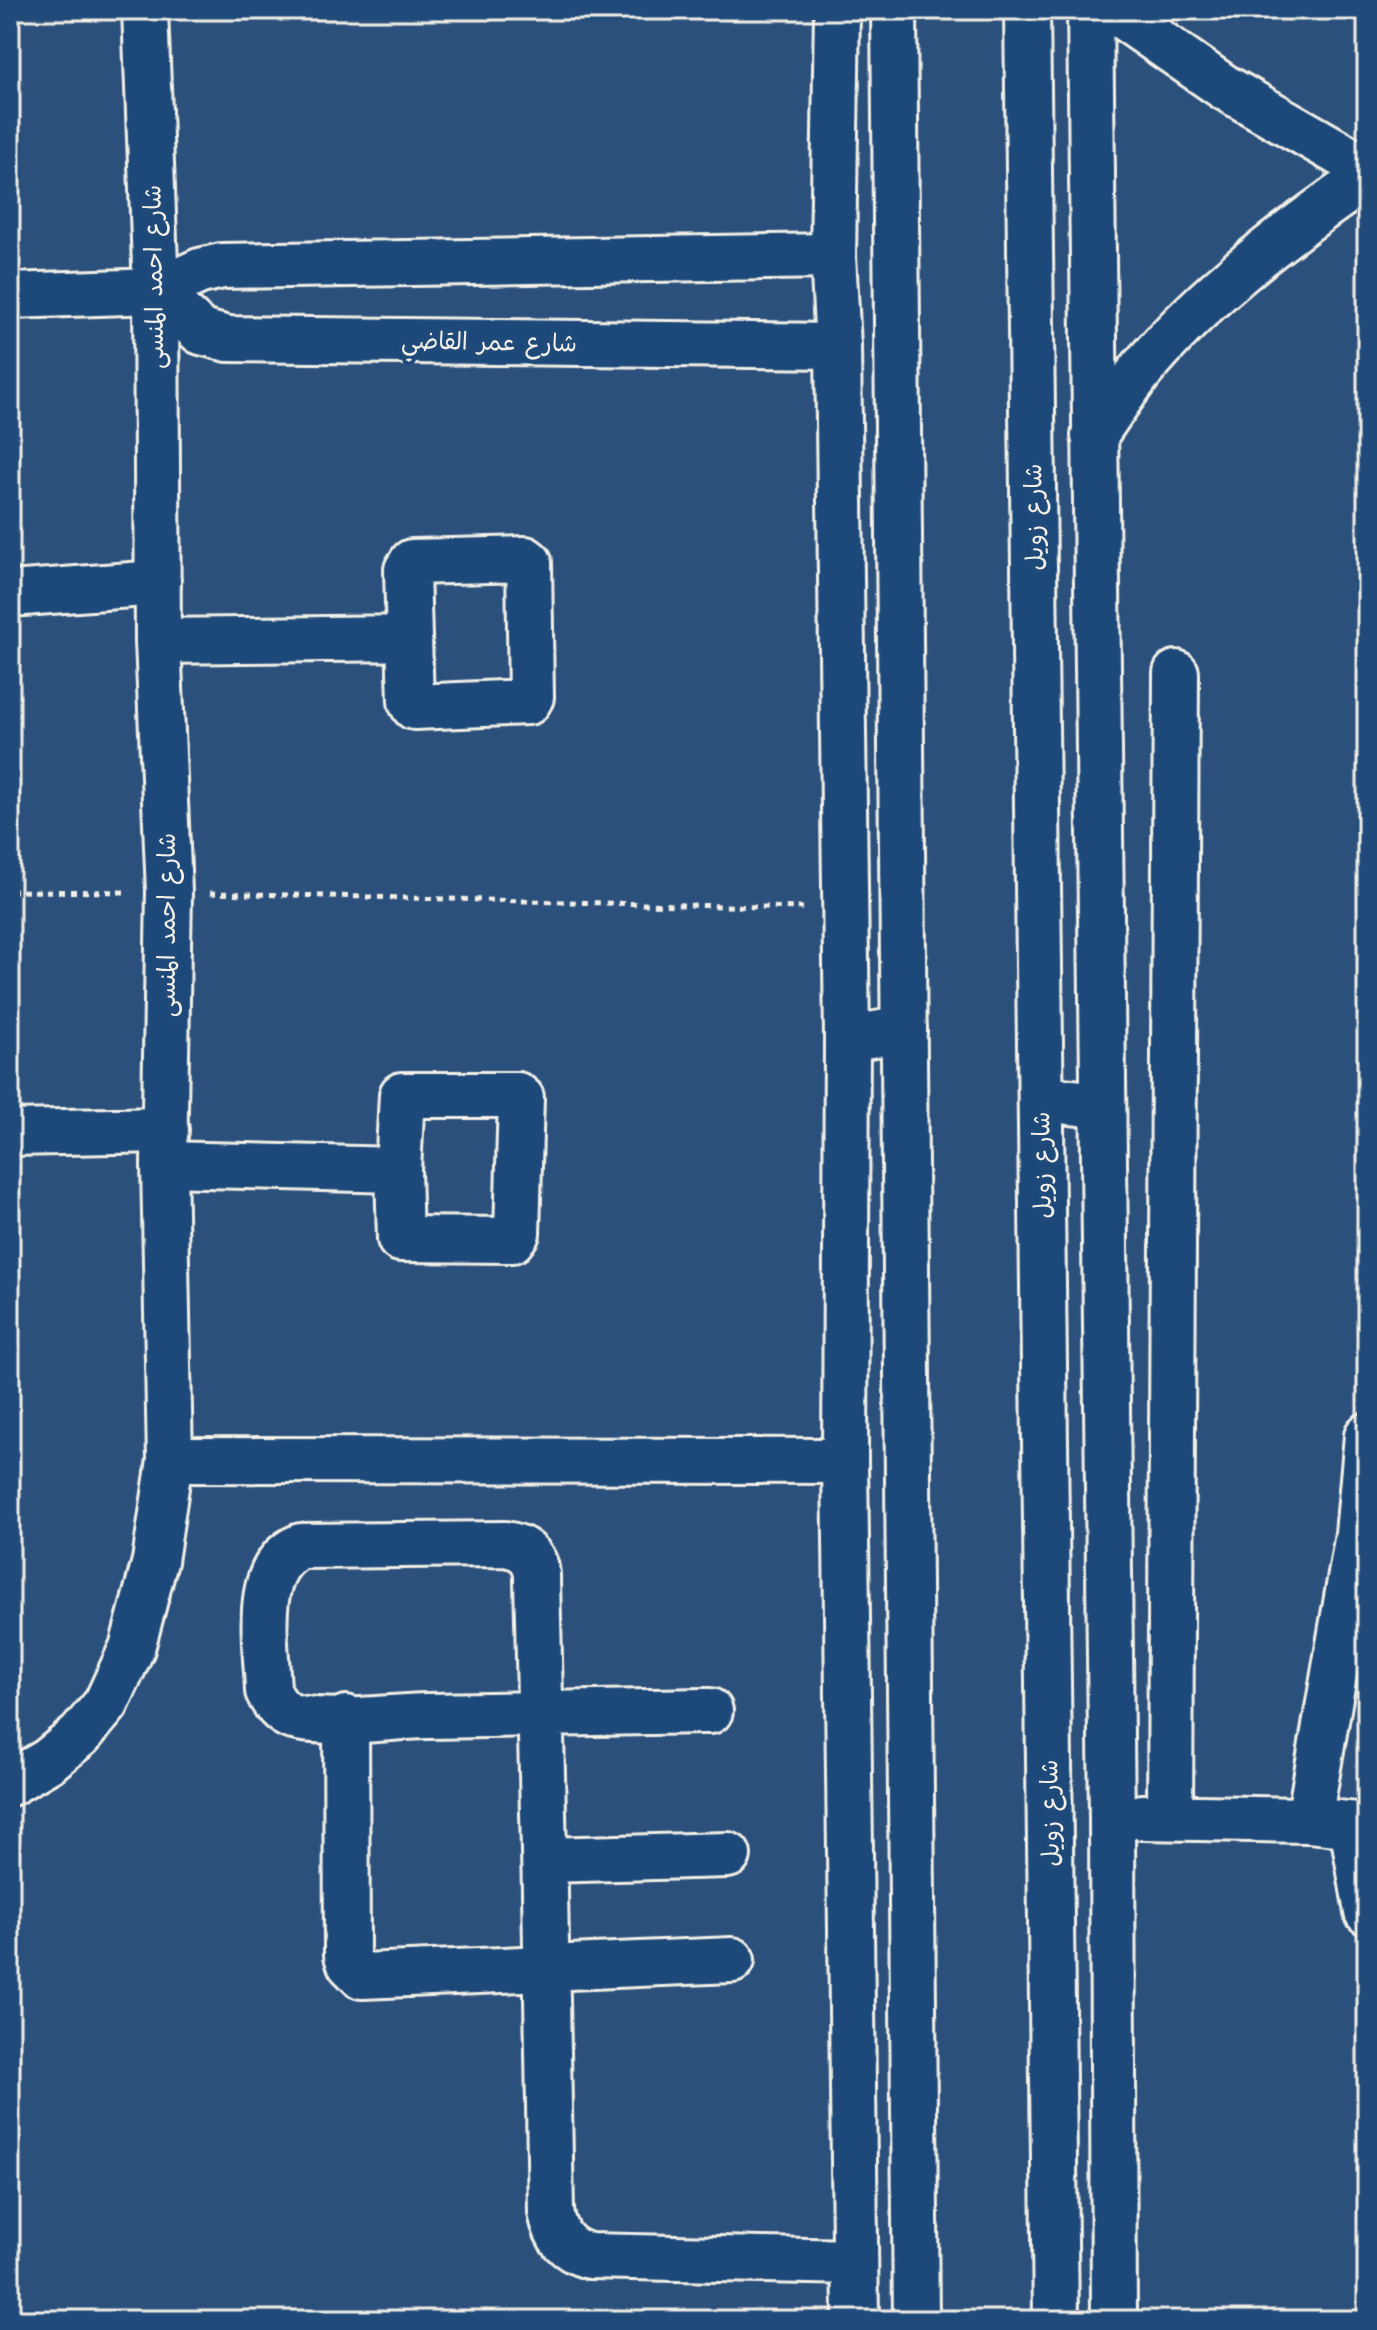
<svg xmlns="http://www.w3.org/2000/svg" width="1377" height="2330" viewBox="0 0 1377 2330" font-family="'Architects Daughter','Playpen Sans Arabic',sans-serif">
	<rect width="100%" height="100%" fill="#2c507c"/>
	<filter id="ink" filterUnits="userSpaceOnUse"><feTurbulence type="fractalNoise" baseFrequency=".0125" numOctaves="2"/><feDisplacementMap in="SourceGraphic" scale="16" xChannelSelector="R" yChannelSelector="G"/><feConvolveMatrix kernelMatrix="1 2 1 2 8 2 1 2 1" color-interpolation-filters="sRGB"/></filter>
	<g filter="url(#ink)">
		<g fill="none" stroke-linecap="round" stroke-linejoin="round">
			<g stroke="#f4f1e8" stroke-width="50">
				<g id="minor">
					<polyline points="837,10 833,256 838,346 847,1039 845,1461 856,2320"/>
					<polyline points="1090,10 1112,1819 1114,2320"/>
					<polyline points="1113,10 1224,87 1367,169"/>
					<polyline points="156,291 201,332 228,339 838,346"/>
					<polyline points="10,296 156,291 200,271 222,266 833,256"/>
					<path d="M1094 436C1111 412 1128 385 1148 362 1211 289 1288 231 1367 177"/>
					<polyline points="10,594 158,583"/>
					<polyline points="158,641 409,638 407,570 412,562 525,559 529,562 531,697 528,702 414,707 411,702 409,638"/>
					<polyline points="10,1133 166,1130"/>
					<polyline points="164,1164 398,1170 400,1239 512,1240 517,1233 521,1098 517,1095 402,1095 398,1170"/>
					<polyline points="170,1460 845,1461"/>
					<path d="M710 1711C616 1713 522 1714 427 1716 386 1717 339 1725 298 1718 283 1716 274 1704 268 1691 267 1647 250 1566 301 1546L505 1544C526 1547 538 1559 537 1581 543 1791 548 2002 551 2212 556 2237 565 2249 589 2256L855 2262"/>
					<polyline points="346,1718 347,1955 350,1964 362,1976 732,1960"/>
					<polyline points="10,1783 48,1761 80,1735 106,1704 132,1648 155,1561 170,1460 164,1164 169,892 158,641 156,291 145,10"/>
					<polyline points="1170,1815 1176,673"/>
					<polyline points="1142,1817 1309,1820 1367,1826"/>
					<polyline points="1309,1820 1358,1534 1367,1436"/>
					<polyline points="1352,1825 1367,1912"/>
					<polyline points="545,1860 728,1855"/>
				</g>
			</g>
			<g stroke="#f4f1e8" stroke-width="50">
				<g id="major">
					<polyline points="894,10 916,2320"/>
					<polyline points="1027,10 1056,2320"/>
					<polyline points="847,1039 904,1029"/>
					<polyline points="1041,1099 1101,1105"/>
				</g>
			</g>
			<g stroke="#f4f1e8" stroke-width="5" stroke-dasharray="6 6" stroke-linecap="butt">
				<polyline points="10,891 128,892"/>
				<polyline points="210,893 803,908"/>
			</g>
			<use href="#minor" stroke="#1f4a7a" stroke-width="44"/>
			<use href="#major" stroke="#1f4a7a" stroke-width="44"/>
		</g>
	</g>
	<g text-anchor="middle" stroke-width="8" stroke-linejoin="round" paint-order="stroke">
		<g font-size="24" fill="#f4f1e8" stroke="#1f4a7a">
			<text transform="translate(154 277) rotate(-91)" y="8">شارع احمد المنسى</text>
			<text transform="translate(489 342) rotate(1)" y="8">شارع عمر القاضي</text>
			<text transform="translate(1034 517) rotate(-91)" y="8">شارع زويل</text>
			<text transform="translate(167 925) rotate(-90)" y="8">شارع احمد المنسى</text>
			<text transform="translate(1042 1165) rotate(-91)" y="8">شارع زويل</text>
			<text transform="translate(1050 1813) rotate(-91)" y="8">شارع زويل</text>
		</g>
	</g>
	<rect width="1377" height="2330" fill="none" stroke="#1f4a7a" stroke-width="40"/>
	<rect x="20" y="20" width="1337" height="2290" fill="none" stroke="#f4f1e8" stroke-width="3" filter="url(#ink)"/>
</svg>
